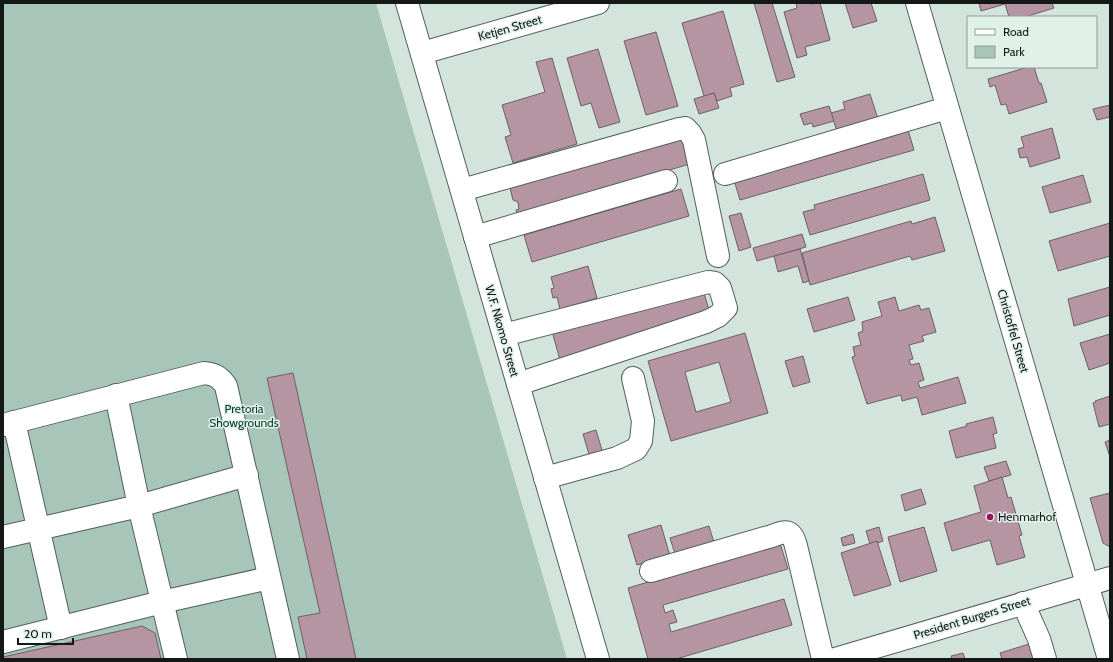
<svg xmlns="http://www.w3.org/2000/svg" width="1113" height="662" viewBox="0 0 1113 662" font-family="Cabin,sans-serif">
	<rect width="100%" height="100%" fill="#d3e4dd"/>
	<polygon fill="#a7c5b9" points="3,3 376,3 567,659 3,659"/>
	<g fill="#b695a2" stroke="#6d5f64" fill-rule="evenodd">
		<polygon points="754,3 772,3 795,77 777,82"/>
		<polygon points="796,3 811,3 811,4 820,3 830,40 805,47 807,55 797,58 784,12 797,8"/>
		<polygon points="845,3 871,3 877,21 853,28"/>
		<polygon points="979,3 1052,3 1054,8 1025,17 1009,17 1005,4 981,11"/>
		<polygon points="723,11 744,84 730,88 732,96 717,101 714,93 704,96 682,23"/>
		<polygon points="656,32 678,106 646,115 624,41"/>
		<polygon points="598,49 620,122 599,128 591,103 581,106 567,58"/>
		<polygon points="552,58 577,144 513,163 505,137 511,135 502,105 545,92 536,62"/>
		<polygon points="1028,67 1034,67 1039,83 1041,83 1047,102 1009,114 1006,104 1001,105 995,85 990,87 988,79"/>
		<polygon points="714,93 719,108 699,114 694,99"/>
		<polygon points="870,94 878,119 837,131 831,113 845,109 843,102"/>
		<polygon points="1110,105 1110,117 1097,120 1093,109"/>
		<polygon points="829,106 834,121 813,127 812,123 804,125 800,114"/>
		<polygon points="1052,128 1060,158 1030,167 1027,157 1020,158 1018,149 1024,147 1021,137"/>
		<polygon points="908,130 914,150 740,200 734,180 750,178 893,136 892,134"/>
		<polygon points="685,135 693,163 518,215 516,210 519,209 518,202 513,200 510,188"/>
		<polygon points="923,174 930,200 810,235 803,212 815,209 814,205"/>
		<polygon points="1083,175 1091,202 1050,213 1042,187"/>
		<polygon points="681,189 689,216 532,262 524,235"/>
		<polygon points="741,213 751,247 739,251 729,216"/>
		<polygon points="935,217 945,251 912,260 910,256 810,285 802,253 911,221 912,224"/>
		<polygon points="1110,223 1110,256 1058,271 1049,241"/>
		<polygon points="802,234 806,247 757,261 753,248"/>
		<polygon points="800,249 809,281 803,283 798,266 778,272 774,256"/>
		<polygon points="588,266 597,298 560,309 557,297 553,298 551,289 554,288 551,277"/>
		<polygon points="1110,287 1110,315 1074,326 1068,299"/>
		<polygon points="703,290 711,316 560,360 552,331"/>
		<polygon points="848,297 855,320 814,332 807,309"/>
		<polygon points="895,297 899,311 919,305 921,310 929,308 936,332 922,336 924,341 909,345 913,359 909,360 911,365 919,363 924,380 918,382 920,388 958,377 966,403 922,415 917,397 902,401 901,395 867,404 852,357 855,356 853,347 861,345 858,333 863,331 862,322 882,316 878,302"/>
		<path d="M745 333 768 413 671 441 648 361ZM719 362 731 402 696 412 685 372Z"/>
		<polygon points="1110,334 1110,363 1089,370 1080,343"/>
		<polygon points="803,356 810,382 793,387 785,361"/>
		<polygon points="293,373 356,659 307,659 298,617 320,613 267,378"/>
		<polygon points="1110,396 1110,424 1099,427 1093,403 1096,402 1095,401"/>
		<polygon points="993,417 997,433 993,434 996,448 956,458 949,431 967,426 966,424"/>
		<polygon points="596,430 604,457 591,461 583,434"/>
		<polygon points="1110,440 1110,457 1105,442"/>
		<polygon points="1006,461 1011,475 989,481 984,467"/>
		<polygon points="1002,477 1008,498 1011,497 1022,535 1019,536 1025,557 997,565 990,540 952,551 944,523 981,512 974,486"/>
		<polygon points="921,489 926,504 905,511 901,495"/>
		<polygon points="1110,493 1110,547 1103,543 1090,498"/>
		<polygon points="661,525 670,556 637,565 628,535"/>
		<polygon points="709,526 715,546 676,557 670,538"/>
		<polygon points="879,527 883,541 878,543 877,541 870,544 866,531"/>
		<polygon points="924,527 937,571 900,582 888,537"/>
		<polygon points="853,534 855,543 843,546 841,538"/>
		<polygon points="877,541 891,585 854,596 841,553"/>
		<polygon points="780,543 788,569 663,605 665,613 673,610 677,622 669,624 671,632 784,599 792,625 676,659 648,659 628,588"/>
		<polygon points="142,626 155,633 161,659 3,659 3,657"/>
		<polygon points="1029,644 1034,659 1002,659 1000,653"/>
		<polygon points="963,653 965,659 952,659 951,656"/>
	</g>
	<g fill="none" stroke-linecap="round" stroke-linejoin="round">
		<g stroke="#52605b" stroke-width="24">
			<g id="minor">
				<polyline points="917,3 1109,659"/>
				<polyline points="422,53 598,3"/>
				<polyline points="725,174 947,108"/>
				<polyline points="462,190 679,129 685,128 690,133 694,140 718,256"/>
				<polyline points="475,237 666,181"/>
				<polyline points="504,335 708,282 715,283 720,288 726,308 718,316 706,322 518,384"/>
				<polyline points="116,395 139,506 176,659"/>
				<polyline points="14,422 61,628"/>
				<path d="M3 425 204 373C215 374 220 377 226 386L288 659"/>
				<polyline points="545,478 617,458 636,449 641,441 643,421 633,378"/>
				<polyline points="3,537 139,506 247,475"/>
				<path d="M651 571 772 536C787 530 792 530 796 546L823 659"/>
				<polyline points="1023,603 1039,639 1045,659"/>
				<polyline points="3,642 162,602 269,578"/>
				<polyline points="835,659 1110,578"/>
			</g>
		</g>
		<g stroke="#52605b" stroke-width="24">
			<polyline id="major" points="407,3 598,659"/>
		</g>
		<use href="#minor" stroke="#fff" stroke-width="22"/>
		<use href="#major" stroke="#fff" stroke-width="22"/>
	</g>
	<circle fill="#9b1162" stroke="#e0f1ea" stroke-width="1.5" cx="990" cy="517" r="4"/>
	<g text-anchor="middle" stroke-width="3" stroke-linejoin="round" paint-order="stroke">
		<g font-size="12" fill="#141917" stroke="#e0f1ea">
			<text transform="translate(510 28) rotate(-16)" y="4">Ketjen Street</text>
			<text transform="translate(502 331) rotate(74)" y="4">W.F. Nkomo Street</text>
			<text transform="translate(1013 331) rotate(74)" y="4">Christoffel Street</text>
			<text transform="translate(972 618) rotate(-17)" y="4">President Burgers Street</text>
		</g>
		<g font-size="12" fill="#093d2f" stroke="#e0f1ea">
			<text x="244" y="413">Pretoria<tspan x="244" dy="14">Showgrounds</tspan></text>
		</g>
		<g font-size="12" fill="#141917" stroke="#e0f1ea" text-anchor="start">
			<text x="998" y="521">Henmarhof</text>
		</g>
	</g>
	<rect width="1113" height="662" fill="none" stroke="#141917" stroke-width="8"/>
	<rect x="967" y="16" width="130" height="52" fill="#e0f1ea" stroke="#8e9b96"/>
	<rect x="975" y="29" width="20" height="6" fill="#ffffff" stroke="#8e9b96"/>
	<text x="1003" y="36" font-size="12" fill="#141917">Road</text>
	<rect x="975" y="46" width="20" height="12" fill="#a7c5b9" stroke="#8e9b96"/>
	<text x="1003" y="56" font-size="12" fill="#141917">Park</text>
	<path d="M18 638v6h55v-6" fill="none" stroke="#141917" stroke-width="2"/>
	<text x="24" y="638" font-size="12" fill="#141917" stroke="#e0f1ea" stroke-width="3" paint-order="stroke">20 m</text>
</svg>
